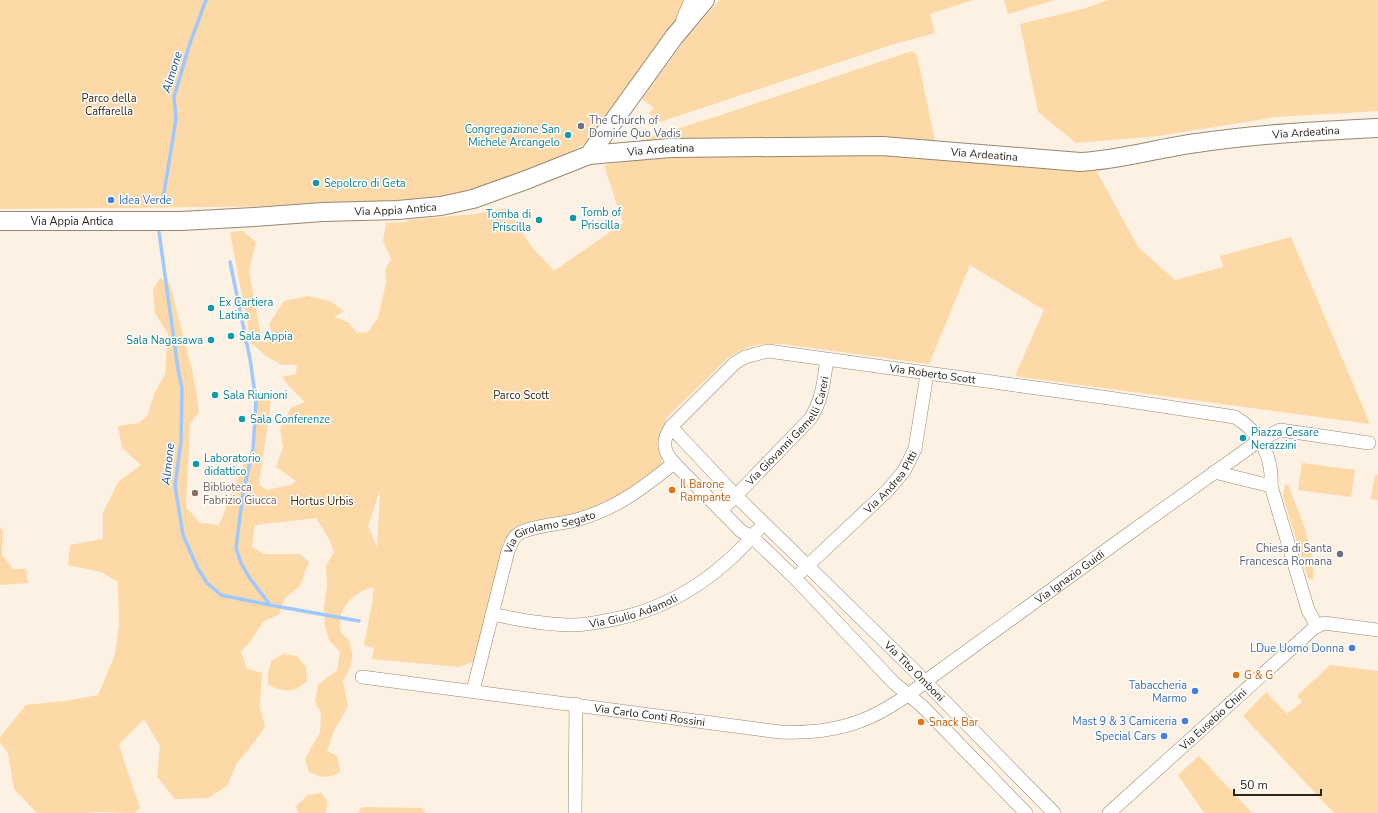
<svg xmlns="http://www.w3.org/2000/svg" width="1378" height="813" viewBox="0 0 1378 813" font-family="'Nunito Sans',sans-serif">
	<rect width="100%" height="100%" fill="#fcf1e2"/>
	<g fill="#fcd9a7" fill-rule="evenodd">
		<polygon points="0,0 694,0 599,132 586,143 572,151 522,172 441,200 317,206 0,209"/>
		<polygon points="720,0 973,0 930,14 935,33 894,44 660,122 649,113 654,108 642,99 687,37"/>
		<polygon points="1004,0 1055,0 1008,14"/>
		<polygon points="1108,0 1378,0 1378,111 1276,117 1158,136 1076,143 1038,112 1020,24 1086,8"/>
		<polygon points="912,51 917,55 936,146 643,145 641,140 721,115"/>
		<path d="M880 152 1096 170 1138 247 1175 280 1223 267 1220 256 1291 237 1370 424 1015 376 1044 310 970 265 929 364 783 344H763L748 347 730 356 666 418 661 470 596 510 516 529 476 661 459 667 372 659 374 648 364 645 372 604 374 587C354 591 335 610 341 631 342 635 346 637 349 640 350 643 351 649 352 652 353 662 348 673 343 681L348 706 334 731 327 751 337 756 340 772C326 779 323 778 309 772L305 759 320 732 321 714 315 701 318 685 337 670 340 652 329 640 325 626 324 607 327 586 326 566 334 552 329 539 316 518 255 525 252 547 264 554H299L309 562 300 586 285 598 279 614 263 622 252 639 241 652 247 669 262 673 260 706 265 727 248 750 237 763 227 786 208 798 175 799 157 777 160 746 144 719 119 744 130 779 140 807 135 813 97 812 85 813H37L14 789 8 753 0 742V737L26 705 65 701 98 695 115 655 119 625 118 582 101 572 68 565 70 545 103 539V513L118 482 141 465 122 448 118 426 139 423 147 416 155 392 165 374 168 334 155 313 153 290 160 278 170 284 194 378 199 412 190 424 186 507 200 523 219 525 243 465 253 450 254 402 263 394 271 401 259 485 267 490 290 485 296 481 276 467 283 447 280 429 291 408 305 402 288 385 282 377 296 374 297 365H282L266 356 251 343 230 232 243 231 256 242 249 271 262 342H275L269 324 284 301 308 296 330 301 344 311 334 317 348 322 357 333 368 332 378 318 386 283 385 270 391 259 383 241 386 223 407 222V220L475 214 506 208 513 221 514 220 532 247 554 271 623 223 604 165 671 154ZM379 493H380L377 547 368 526Z"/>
		<polygon points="1302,463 1355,470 1351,497 1298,490"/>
		<polygon points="1375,475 1378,475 1378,500 1371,499"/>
		<path d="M1285 484 1288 485C1298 510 1317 553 1313 580L1308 578 1283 497Z"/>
		<polygon points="0,527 3,532 2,555 13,569 26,569 28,583 0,585"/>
		<path d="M283 654 297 656 306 667 307 681C292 694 285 692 268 685V673L271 661Z"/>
		<polygon points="1330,665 1378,671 1378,813 1334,813 1243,716 1266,692 1287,714 1302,702 1297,696"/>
		<polygon points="1199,756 1252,813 1204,813 1178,775"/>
		<polygon points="322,793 327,801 326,813 298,813 296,806 308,795"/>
		<polygon points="362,807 422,808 426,813 358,813"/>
	</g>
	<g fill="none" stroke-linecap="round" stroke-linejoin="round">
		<g stroke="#9fc8ff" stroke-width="3.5">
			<polyline points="163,199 176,119 174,97 190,43 206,0"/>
			<polyline points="159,232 178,369 182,388 181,441 175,486 183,535 197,567 207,583 221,595 270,605 359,621"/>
			<polyline points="230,262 250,359 256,401 253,449 243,493 236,548 241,563 249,577 270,605"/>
		</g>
		<g stroke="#978770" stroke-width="14">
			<g id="street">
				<polyline points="683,19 691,0"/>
				<path id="s1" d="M671 427 735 363 745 357 768 351 1109 398 1235 417C1260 432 1273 457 1271 486L1308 610 1317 626"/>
				<polyline points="1214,472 1271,486"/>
				<path id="s2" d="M721 511 810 419C823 399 823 383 827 360"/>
				<path id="s3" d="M802 571 887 491 904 471 915 449 927 374"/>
				<path id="s4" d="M492 614C519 620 547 625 574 625 586 625 598 622 610 620 670 609 719 576 758 530"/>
				<path id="s5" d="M362 677 780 732C846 735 884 716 934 675L1127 535 1260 440 1280 430 1369 443"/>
				<path id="s6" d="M473 691 508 551C511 545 512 539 517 535 527 526 562 524 576 520 616 509 643 488 674 463"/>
				<polyline points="575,813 576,704"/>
				<path id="s7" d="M1026 813 922 706 894 683 795 578 752 537 741 531 672 461C662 449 663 439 671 427L736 496 913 669 1054 813"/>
				<path id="s8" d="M1109 813 1314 628 1324 623 1378 630"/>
			</g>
		</g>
		<g stroke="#978770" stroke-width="20">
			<g id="secondary">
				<path id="s9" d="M589 155 670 148 882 146 1080 162C1120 160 1158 148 1197 143 1257 134 1318 131 1378 128"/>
				<path id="s10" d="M0 221H181L254 217 323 212 398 210 441 206 473 199 526 180 589 155 674 37 705 0"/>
			</g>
		</g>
		<use href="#street" stroke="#fff" stroke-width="13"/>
		<use href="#secondary" stroke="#fff" stroke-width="18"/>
	</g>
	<g fill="#6b7280" stroke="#fff" stroke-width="1.5">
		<circle cx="581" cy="126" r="4"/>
		<circle cx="1340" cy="554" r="4"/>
	</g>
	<g fill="#0f9aa8" stroke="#fff" stroke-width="1.5">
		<circle cx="568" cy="135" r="4"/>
		<circle cx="316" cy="183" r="4"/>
		<circle cx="573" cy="218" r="4"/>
		<circle cx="539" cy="220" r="4"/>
		<circle cx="211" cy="308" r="4"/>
		<circle cx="231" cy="336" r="4"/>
		<circle cx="211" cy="340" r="4"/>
		<circle cx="215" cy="395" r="4"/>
		<circle cx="242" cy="419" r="4"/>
		<circle cx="1243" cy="438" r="4"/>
		<circle cx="196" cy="464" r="4"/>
	</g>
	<g fill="#3f7fe0" stroke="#fff" stroke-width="1.5">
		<circle cx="111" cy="200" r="4"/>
		<circle cx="1352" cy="648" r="4"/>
		<circle cx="1195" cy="691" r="4"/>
		<circle cx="1185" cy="721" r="4"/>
		<circle cx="1164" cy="736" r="4"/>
	</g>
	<g fill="#e8710a" stroke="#fff" stroke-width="1.5">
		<circle cx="672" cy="490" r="4"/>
		<circle cx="1236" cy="675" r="4"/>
		<circle cx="921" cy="722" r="4"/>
	</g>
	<circle fill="#8d6e63" stroke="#fff" stroke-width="1.5" cx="195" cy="493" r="4"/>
	<g text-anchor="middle" stroke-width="3" stroke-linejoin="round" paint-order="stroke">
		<g font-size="11" fill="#37270b" stroke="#fff">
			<text x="109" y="102">Parco della<tspan x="109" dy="13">Caffarella</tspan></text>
			<text x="521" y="399">Parco Scott</text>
			<text x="322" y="505">Hortus Urbis</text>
		</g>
		<g font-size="11" fill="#5b616d" stroke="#fff" text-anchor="start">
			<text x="589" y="124">The Church of<tspan x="589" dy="13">Domine Quo Vadis</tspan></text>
			<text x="1332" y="552" text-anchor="end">Chiesa di Santa<tspan x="1332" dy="13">Francesca Romana</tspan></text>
		</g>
		<g font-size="11" fill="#0d838f" stroke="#fff" text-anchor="start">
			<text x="560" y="133" text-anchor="end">Congregazione San<tspan x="560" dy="13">Michele Arcangelo</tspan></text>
			<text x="324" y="187">Sepolcro di Geta</text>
			<text x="581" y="216">Tomb of<tspan x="581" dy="13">Priscilla</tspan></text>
			<text x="531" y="218" text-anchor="end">Tomba di<tspan x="531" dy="13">Priscilla</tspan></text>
			<text x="219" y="306">Ex Cartiera<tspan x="219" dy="13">Latina</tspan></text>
			<text x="239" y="340">Sala Appia</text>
			<text x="203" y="344" text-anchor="end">Sala Nagasawa</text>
			<text x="223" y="399">Sala Riunioni</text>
			<text x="250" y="423">Sala Conferenze</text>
			<text x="1251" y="436">Piazza Cesare<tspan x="1251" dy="13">Nerazzini</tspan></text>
			<text x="204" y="462">Laboratorio<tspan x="204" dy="13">didattico</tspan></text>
		</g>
		<g font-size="11" fill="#2b241b" stroke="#fff">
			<text dy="4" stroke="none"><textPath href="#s9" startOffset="720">Via Ardeatina</textPath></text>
			<text dy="4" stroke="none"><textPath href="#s9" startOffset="72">Via Ardeatina</textPath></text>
			<text dy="4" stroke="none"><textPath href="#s9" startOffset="396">Via Ardeatina</textPath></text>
			<text dy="4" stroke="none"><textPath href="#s10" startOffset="396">Via Appia Antica</textPath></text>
			<text dy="4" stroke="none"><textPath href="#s10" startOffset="72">Via Appia Antica</textPath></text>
			<text dy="4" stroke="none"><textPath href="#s1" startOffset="292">Via Roberto Scott</textPath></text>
			<text dy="4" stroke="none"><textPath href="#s2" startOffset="106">Via Giovanni Gemelli Careri</textPath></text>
			<text dy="4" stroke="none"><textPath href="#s3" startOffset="126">Via Andrea Pitti</textPath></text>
			<text dy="4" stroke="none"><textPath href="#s6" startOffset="193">Via Girolamo Segato</textPath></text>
			<text dy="4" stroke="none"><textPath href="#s5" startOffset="758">Via Ignazio Guidi</textPath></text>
			<text dy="4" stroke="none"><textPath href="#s4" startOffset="144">Via Giulio Adamoli</textPath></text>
			<text dy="4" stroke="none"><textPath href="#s7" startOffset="882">Via Tito Omboni</textPath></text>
			<text dy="4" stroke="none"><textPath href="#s5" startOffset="290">Via Carlo Conti Rossini</textPath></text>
			<text dy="4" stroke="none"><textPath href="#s8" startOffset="140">Via Eusebio Chini</textPath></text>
		</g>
		<g font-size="11" fill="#366cbe" stroke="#fff" text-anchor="end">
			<text x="119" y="204" text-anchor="start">Idea Verde</text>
			<text x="1344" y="652">LDue Uomo Donna</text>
			<text x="1187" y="689">Tabaccheria<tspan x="1187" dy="13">Marmo</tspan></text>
			<text x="1177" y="725">Mast 9 &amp; 3 Camiceria</text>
			<text x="1156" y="740">Special Cars</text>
		</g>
		<g font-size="11" fill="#c56008" stroke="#fff" text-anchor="start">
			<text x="680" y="488">Il Barone<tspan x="680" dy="13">Rampante</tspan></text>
			<text x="1244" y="679">G &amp; G</text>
			<text x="929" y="726">Snack Bar</text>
		</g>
		<g font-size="11" fill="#785e54" stroke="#fff" text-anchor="start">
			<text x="203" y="491">Biblioteca<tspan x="203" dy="13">Fabrizio Giucca</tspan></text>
		</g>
		<g font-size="12" font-style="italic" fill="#164a8a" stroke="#fff">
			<text transform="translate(172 72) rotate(-73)" y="4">Almone</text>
			<text transform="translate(168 464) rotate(-84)" y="4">Almone</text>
		</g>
	</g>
	<path d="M1234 789v6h87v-6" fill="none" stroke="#2b241b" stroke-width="2"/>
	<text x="1240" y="789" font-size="12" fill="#2b241b" stroke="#ffffff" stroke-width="3" paint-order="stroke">50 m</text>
</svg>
